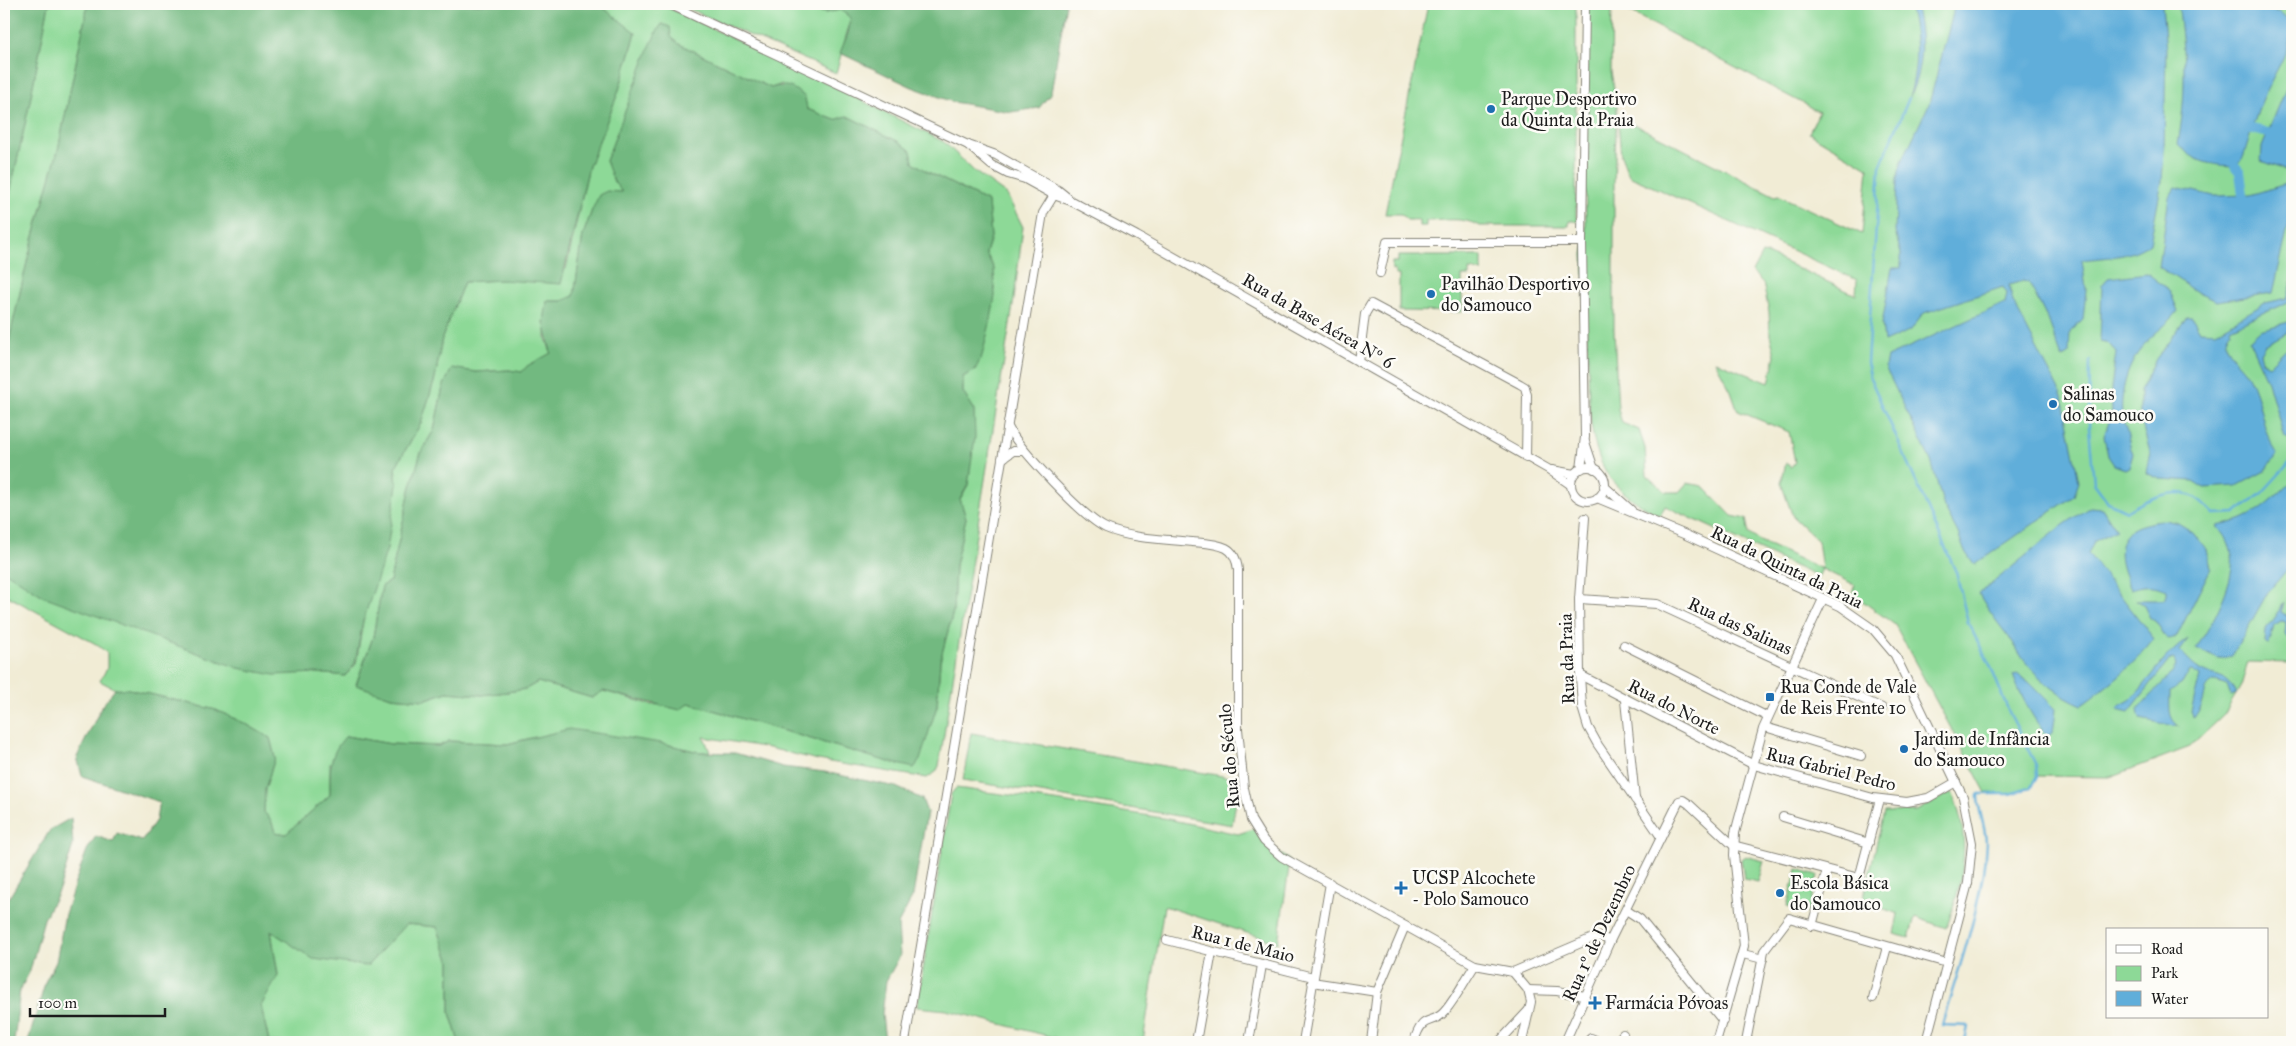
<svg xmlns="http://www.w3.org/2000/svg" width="2296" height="1046" viewBox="0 0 2296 1046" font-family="'IM FELL Great Primer',serif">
	<rect width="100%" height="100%" fill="#fdfcf7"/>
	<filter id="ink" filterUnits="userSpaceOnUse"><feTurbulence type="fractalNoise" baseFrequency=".02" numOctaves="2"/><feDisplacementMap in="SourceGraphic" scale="10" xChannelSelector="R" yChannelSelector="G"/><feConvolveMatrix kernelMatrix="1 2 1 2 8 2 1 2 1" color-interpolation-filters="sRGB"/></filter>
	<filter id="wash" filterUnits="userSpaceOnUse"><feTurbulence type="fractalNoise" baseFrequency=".0096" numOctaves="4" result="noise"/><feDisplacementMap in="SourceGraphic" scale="20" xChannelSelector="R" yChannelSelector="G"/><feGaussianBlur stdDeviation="1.12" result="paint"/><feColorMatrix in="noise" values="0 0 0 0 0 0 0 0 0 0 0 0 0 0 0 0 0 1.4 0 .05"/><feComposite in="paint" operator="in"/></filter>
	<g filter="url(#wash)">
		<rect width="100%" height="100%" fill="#f1ecd5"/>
		<g fill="#8dd997" stroke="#547a5a" fill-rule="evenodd">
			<polygon points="49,4 88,4 58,150 28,258 4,362 4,220 29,106"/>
			<path d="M595 4H660L817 78 944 142 974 171 1007 195 1023 227 1014 299 939 766 936 772 927 778 818 760 769 748 704 737 710 752H699L661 743 535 737 507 744 449 741 439 746 391 744 346 736 330 764V795L286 834 275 832 271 820 264 812 265 789 275 758 270 738 246 724 216 710 129 689H115L100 681 107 668V653L96 644 4 594V570L317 673 345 676 356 664 363 621 397 485 395 468 421 423 435 379 442 338 464 282 501 280 566 269 589 166 618 93 636 34 601 6ZM657 31 671 37 679 44 771 88 782 84 807 109 835 120 847 116 901 143 911 151 913 162 928 172 988 202 991 237 986 253 994 269 975 370 963 377V392L974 411 968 485 960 499 966 518 955 565 953 612 940 661 937 706 915 767 889 762 689 703 653 705 603 691 592 698 538 682 526 689 507 692 482 695 447 692 424 700 391 697 356 684 373 637 382 586 390 581 410 490 421 452 434 430 443 387 452 369 476 372 509 370 522 372 551 353 546 338 547 301H562L574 296 583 235 592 210 622 192 606 161Z"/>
			<polygon points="678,4 782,4 825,13 840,10 851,18 836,73"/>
			<path d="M1428 4H1576V217L1579 221H1569V226H1479C1462 216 1444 221 1426 221V226H1419V220H1407L1401 214H1385Z"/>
			<path d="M1588 4H1612L1611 72 1617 105 1614 184V330L1618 409 1622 423 1639 430 1645 448 1647 476 1666 492H1679L1687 483 1703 486 1732 516 1746 519 1749 534 1760 541 1822 569 1818 541 1793 517 1781 483 1786 463 1791 467 1795 462 1789 432 1738 411 1731 391 1715 361 1769 383 1775 355 1770 335 1769 312 1763 283 1752 272 1762 253 1767 254 1856 295 1857 280 1629 176 1621 156 1618 121 1624 119 1775 196 1778 195 1862 234 1868 168 1809 133 1819 112 1615 4H2292V663L2248 662 2241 686 2224 715 2190 747 2110 777 2037 776 2030 788 2010 794 1986 793 1895 625 1853 594 1855 585 1822 569 1818 577 1665 506 1660 516C1641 506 1615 490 1605 470 1587 437 1589 394 1588 358 1586 323 1585 289 1583 254L1586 241 1585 129Z"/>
			<polygon points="1398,256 1482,256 1482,271 1469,270 1469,276 1462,276 1462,312 1399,311 1399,275 1395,275 1395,270 1392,270 1392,262 1398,262"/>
			<polygon points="971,733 1240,779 1232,825 963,780"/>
			<polygon points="956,788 1055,801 1163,818 1238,834 1256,828 1264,841 1290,861 1278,943 1164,906 1143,1042 1072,1042 946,1010 917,1007 951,794"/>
			<path d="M1952 792C1972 840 1964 880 1946 928L1915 917 1909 938 1894 934 1898 914 1863 901 1884 812 1916 811Z"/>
			<polygon points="1745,856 1764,861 1758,882 1744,879 1741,859"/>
			<polygon points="1797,869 1818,875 1808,913 1787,907"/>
			<polygon points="405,924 437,927 450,962 450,1013 459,1042 269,1042 261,1006 278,974 271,931 311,957 367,966"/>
		</g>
		<g fill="#72b980" stroke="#476a4e">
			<polygon points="4,4 49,4 29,106 4,220"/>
			<polygon points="88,4 595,4 601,6 636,33 618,93 589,166 561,284 501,280 464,282 442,338 435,379 421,423 395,468 397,485 387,549 363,621 355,664 345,676 317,673 274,675 238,668 43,596 4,571 4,362 28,258 58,150"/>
			<polygon points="782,4 1066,4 1051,93 1039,108 1011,112 953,102 912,87 840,53 848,33 851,18 840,10 825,13"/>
			<path d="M662 24 670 27 671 37 679 44 771 88C787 83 792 87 805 97L807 109 835 120 847 116 901 143 911 151 913 162 928 172 988 202 991 237 986 253 994 269 995 296 991 319 982 356 975 370 963 377V392L974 411 975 437 968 485 960 499 966 518 955 565 953 612 940 661 937 706 920 760 914 768 889 762 689 703 680 710 603 691 592 698 538 682 526 689 507 692 482 695 447 692 424 700 391 697 356 685 373 637 382 586 390 581 410 490 421 452 434 430 443 387 452 368 476 372 509 370 522 372 527 366 551 353 544 322 547 301H562L574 296 583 235 592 210 599 195 607 191 622 192 614 182 606 161 650 46 657 31Z"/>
			<path d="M115 689H129L216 710 246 724 270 738 275 758 265 789 264 812 271 820 275 832 286 834 330 795C330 770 328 755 346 736L391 744 439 746 449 741 507 744 569 729 661 743 699 752 735 753 783 767 825 772 896 787 922 799 927 812 913 896 898 924 900 956 886 981 882 1014 885 1042H459L450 1013V962L437 927 406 924 367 966 313 959 271 931 278 976 261 1006 269 1042H28L46 980 56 962 65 914 76 880 87 850 96 836 113 842 117 833 142 841 156 820 159 802 82 776 77 757 102 706Z"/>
			<polygon points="71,818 73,845 60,887 44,919 30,971 20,990 14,1042 4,1042 4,903 10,896 50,830"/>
		</g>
		<g fill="#60aeda" stroke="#3e657b">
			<path d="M1909 4H1915C1923 38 1924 66 1909 98 1919 62 1917 40 1909 4Z"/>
			<path d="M1953 4H2162L2166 50 2164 152 2162 181 2150 243C2131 258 2105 257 2082 260L2086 289 2083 320 2070 332 2069 353 2062 358 2049 322 2029 283 2023 281 2009 285 2013 302 2062 396 2079 482 2074 496 1974 565 1964 550 1958 533 1944 507 1931 461 1885 367 1887 357 2005 303 2007 293 2003 287 1924 313 1911 330 1884 342 1882 324 1892 268H1901V254L1895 232 1897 179 1902 161 1929 104 1953 13Z"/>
			<path d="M2178 4H2228L2280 12 2292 23C2292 49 2276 69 2266 92 2256 113 2250 136 2243 158L2235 166C2210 165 2195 163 2178 144 2187 93 2185 54 2178 4Z"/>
			<polygon points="2292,74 2292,173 2261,161 2262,147"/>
			<polygon points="2289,183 2291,215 2273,293 2216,301 2200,294 2159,267 2169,197 2176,187 2214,196 2250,195"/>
			<path d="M2147 273 2170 291 2178 311C2168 325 2154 332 2143 346 2127 366 2120 391 2122 417 2122 422 2126 427 2127 431 2129 440 2129 445 2133 453L2129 467 2125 469 2114 465 2108 456 2104 436 2112 414 2111 389 2116 352 2109 344 2100 342 2102 285 2108 278Z"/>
			<path d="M2292 283V303L2288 302 2230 328 2231 330C2227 335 2224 341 2227 348 2232 359 2242 366 2248 376 2262 400 2261 431 2277 453L2274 460 2265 471 2237 486 2205 488 2194 481 2160 479 2146 473 2150 452 2140 417V391L2156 359 2187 317H2192L2200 331 2216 332 2265 303 2287 298Z"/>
			<path d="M2292 321V333L2288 332 2265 345 2260 353 2262 361 2269 365 2292 343C2292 350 2293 358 2292 365 2291 374 2284 380 2287 390L2292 391V439L2286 438 2283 434 2268 382 2249 340 2260 330Z"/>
			<path d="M2292 481V564L2268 592 2232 656 2218 659 2196 648C2211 627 2239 576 2231 550 2229 542 2222 533 2217 526 2252 520 2267 505 2292 481Z"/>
			<path d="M2090 507 2102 508 2116 530 2095 541 2088 553 2154 639C2134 665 2108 686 2082 705 2061 696 2042 682 2027 664 2021 657 2017 649 2012 641 2000 626 1989 612 1979 594L2062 526Z"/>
			<path d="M2165 520 2178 523 2193 532 2207 550 2211 568 2176 638 2167 639 2156 622 2150 618 2143 604 2136 600H2164L2166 595V590C2153 584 2144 585 2131 589 2122 572 2112 545 2131 530 2139 524 2155 522 2165 520Z"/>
			<polygon points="2284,603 2281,612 2292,618 2292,638 2290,640 2285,634 2286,622 2280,621 2274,625 2269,644 2265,643 2266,629"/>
			<path d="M2188 639 2179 651C2185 656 2191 664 2197 668 2216 680 2225 670 2236 694L2231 696 2227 685 2215 681C2204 686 2206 692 2203 702 2201 708 2197 713 2194 718L2191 711 2200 676 2190 670 2182 684 2170 692C2170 706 2167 718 2180 727L2140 719 2138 710C2149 694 2167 682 2176 666L2174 660 2168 662 2129 712 2117 709C2121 703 2127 703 2132 698 2153 678 2163 655 2188 639Z"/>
			<path d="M2017 674 2029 682 2056 709 2053 733 2048 736C2036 725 2018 691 2013 675Z"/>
		</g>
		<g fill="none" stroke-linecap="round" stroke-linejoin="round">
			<g stroke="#60aeda" stroke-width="2.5">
				<path d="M1909 98 1880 167 1867 363 1871 380 1956 572 1968 623 1990 665 2009 712 2036 765 2037 776 2030 788 2010 794H1978C1977 810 1986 826 1986 843 1983 904 1959 966 1942 1025L1968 1026 1965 1042"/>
				<path d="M2090 361 2089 427 2094 483 2108 502 2127 511C2146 500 2175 485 2196 498 2203 502 2209 509 2214 514L2236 513 2261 494 2292 460"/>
			</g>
			<g stroke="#60aeda" stroke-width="10">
				<polyline points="2253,129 2268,133"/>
				<polyline points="2235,166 2240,172 2243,195"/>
			</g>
		</g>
	</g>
	<g filter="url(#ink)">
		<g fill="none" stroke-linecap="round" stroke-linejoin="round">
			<g stroke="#868478" stroke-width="10">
				<g id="minor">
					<polyline points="669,4 968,145 996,155 1058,190 1068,198"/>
					<polyline points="968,145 991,165 1008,174 1025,179 1054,195 1071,201 1137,236 1548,469 1571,485"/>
					<polyline points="1380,273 1387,242 1582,242"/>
					<polyline points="1359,362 1365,314 1371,304 1520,384 1525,387 1527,395 1526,458"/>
					<path d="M1008 427C1019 449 1084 518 1106 528 1131 539 1164 539 1192 542 1202 543 1216 543 1226 548 1234 552 1237 561 1238 570V729L1244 788 1251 820 1264 841 1282 857 1475 965 1513 972 1528 990 1531 1002 1522 1042"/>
					<polyline points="1585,442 1594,469"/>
					<polyline points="1002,459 1013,451 1023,451"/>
					<circle cx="1588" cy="484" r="17"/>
					<polyline points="1581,469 1585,437 1582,242 1585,4"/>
					<polyline points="1552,470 1574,474"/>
					<polyline points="1604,486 1631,510"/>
					<polyline points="1597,498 1686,535 1840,606 1873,629 1895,655 1963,797 1972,843 1968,883 1926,1042"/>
					<polyline points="1585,518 1579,599 1580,675 1582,707 1588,727 1598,745 1661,837"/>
					<polyline points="1579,599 1657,604 1882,708"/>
					<polyline points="1624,645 1768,717"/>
					<polyline points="1580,675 1754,765 1873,798 1907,802 1928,798 1956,782"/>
					<polyline points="1625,700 1635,799"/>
					<polyline points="1765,727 1861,756"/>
					<polyline points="1783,817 1869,843"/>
					<polyline points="1626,910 1640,919 1723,1021"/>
					<polyline points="1812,926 1827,870"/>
					<polyline points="1167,940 1313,977"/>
					<polyline points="1743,954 1763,959"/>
					<polyline points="1513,972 1595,937 1602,937 1610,941"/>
					<polyline points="1312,982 1377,992"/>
					<polyline points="1528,990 1557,991 1585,996"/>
					<polyline points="1873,998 1887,947"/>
					<polyline points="905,1042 1043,213 1054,195"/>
					<polyline points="1196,1042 1212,952"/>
					<polyline points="1249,1042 1262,965"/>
					<polyline points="1303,1042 1330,883"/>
					<polyline points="1371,1042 1377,992 1405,926"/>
					<path d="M1414 1042C1423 1011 1432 1027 1445 1011 1456 998 1465 980 1475 965"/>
					<polyline points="1499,1042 1529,1010"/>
					<polyline points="1565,1042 1610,941 1679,801 1683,800 1689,804 1733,845 1859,878 1880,799"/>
					<polyline points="1587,1042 1591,1038 1600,1042"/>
					<polyline points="1617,1042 1623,1034"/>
					<polyline points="1716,1042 1744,946 1734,855 1735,833 1763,729 1823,599"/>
					<polyline points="1746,1042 1764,951 1789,918 1947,963"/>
				</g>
			</g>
			<use href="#minor" stroke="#fff" stroke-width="8"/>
		</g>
	</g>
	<g fill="#1f6fb2" stroke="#fdfcf7" stroke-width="2">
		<circle cx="1491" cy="109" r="5"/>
		<circle cx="1431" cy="294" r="5"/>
		<circle cx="2053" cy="404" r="5"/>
		<rect x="1765" y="692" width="10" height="10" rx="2.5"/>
		<circle cx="1904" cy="749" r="5"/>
		<path d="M1398.5 880.5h5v5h5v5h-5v5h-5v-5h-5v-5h5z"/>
		<circle cx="1780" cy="893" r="5"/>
		<path d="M1592.5 995.5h5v5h5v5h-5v5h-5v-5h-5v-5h5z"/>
	</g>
	<g text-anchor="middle" stroke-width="5" stroke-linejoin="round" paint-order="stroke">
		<g font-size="18" fill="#1c1c1c" stroke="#fdfcf7" text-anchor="start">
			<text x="1501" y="105">Parque Desportivo<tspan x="1501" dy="21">da Quinta da Praia</tspan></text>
			<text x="1441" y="290">Pavilhão Desportivo<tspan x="1441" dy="21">do Samouco</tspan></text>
			<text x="2063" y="400">Salinas<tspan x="2063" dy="21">do Samouco</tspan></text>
			<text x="1780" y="693">Rua Conde de Vale<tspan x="1780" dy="21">de Reis Frente 10</tspan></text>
			<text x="1914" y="745">Jardim de Infância<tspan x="1914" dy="21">do Samouco</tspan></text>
			<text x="1412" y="884">UCSP Alcochete<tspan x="1412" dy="21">- Polo Samouco</tspan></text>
			<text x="1790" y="889">Escola Básica<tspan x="1790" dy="21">do Samouco</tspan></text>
			<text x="1605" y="1009">Farmácia Póvoas</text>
		</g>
		<g font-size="18" fill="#1c1c1c" stroke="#fdfcf7">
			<text transform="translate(1318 321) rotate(30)" y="6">Rua da Base Aérea Nº 6</text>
			<text transform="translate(1787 567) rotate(26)" y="6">Rua da Quinta da Praia</text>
			<text transform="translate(1740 626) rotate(25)" y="6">Rua das Salinas</text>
			<text transform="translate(1567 659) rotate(-92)" y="6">Rua da Praia</text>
			<text transform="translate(1674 707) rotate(27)" y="6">Rua do Norte</text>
			<text transform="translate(1229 756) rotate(-95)" y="6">Rua do Século</text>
			<text transform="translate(1831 769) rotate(14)" y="6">Rua Gabriel Pedro</text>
			<text transform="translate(1599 933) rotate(-65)" y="6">Rua 1º de Dezembro</text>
			<text transform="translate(1243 944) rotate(14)" y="6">Rua 1 de Maio</text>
		</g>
	</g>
	<rect width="2296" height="1046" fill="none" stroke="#fdfcf7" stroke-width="20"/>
	<rect x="2106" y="928" width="162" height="90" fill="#fdfcf7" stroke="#a3a29f"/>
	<rect x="2116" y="945" width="25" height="8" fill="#ffffff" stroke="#a3a29f"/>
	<text x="2151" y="954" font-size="15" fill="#1c1c1c">Road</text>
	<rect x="2116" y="966" width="25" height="15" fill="#8dd997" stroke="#a3a29f"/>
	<text x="2151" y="978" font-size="15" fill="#1c1c1c">Park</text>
	<rect x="2116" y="991" width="25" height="15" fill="#60aeda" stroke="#a3a29f"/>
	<text x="2151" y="1004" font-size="15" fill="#1c1c1c">Water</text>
	<path d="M30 1008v8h135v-8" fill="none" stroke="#1c1c1c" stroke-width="2.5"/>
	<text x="38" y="1008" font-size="15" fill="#1c1c1c" stroke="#fdfcf7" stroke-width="4" paint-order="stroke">100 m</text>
</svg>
